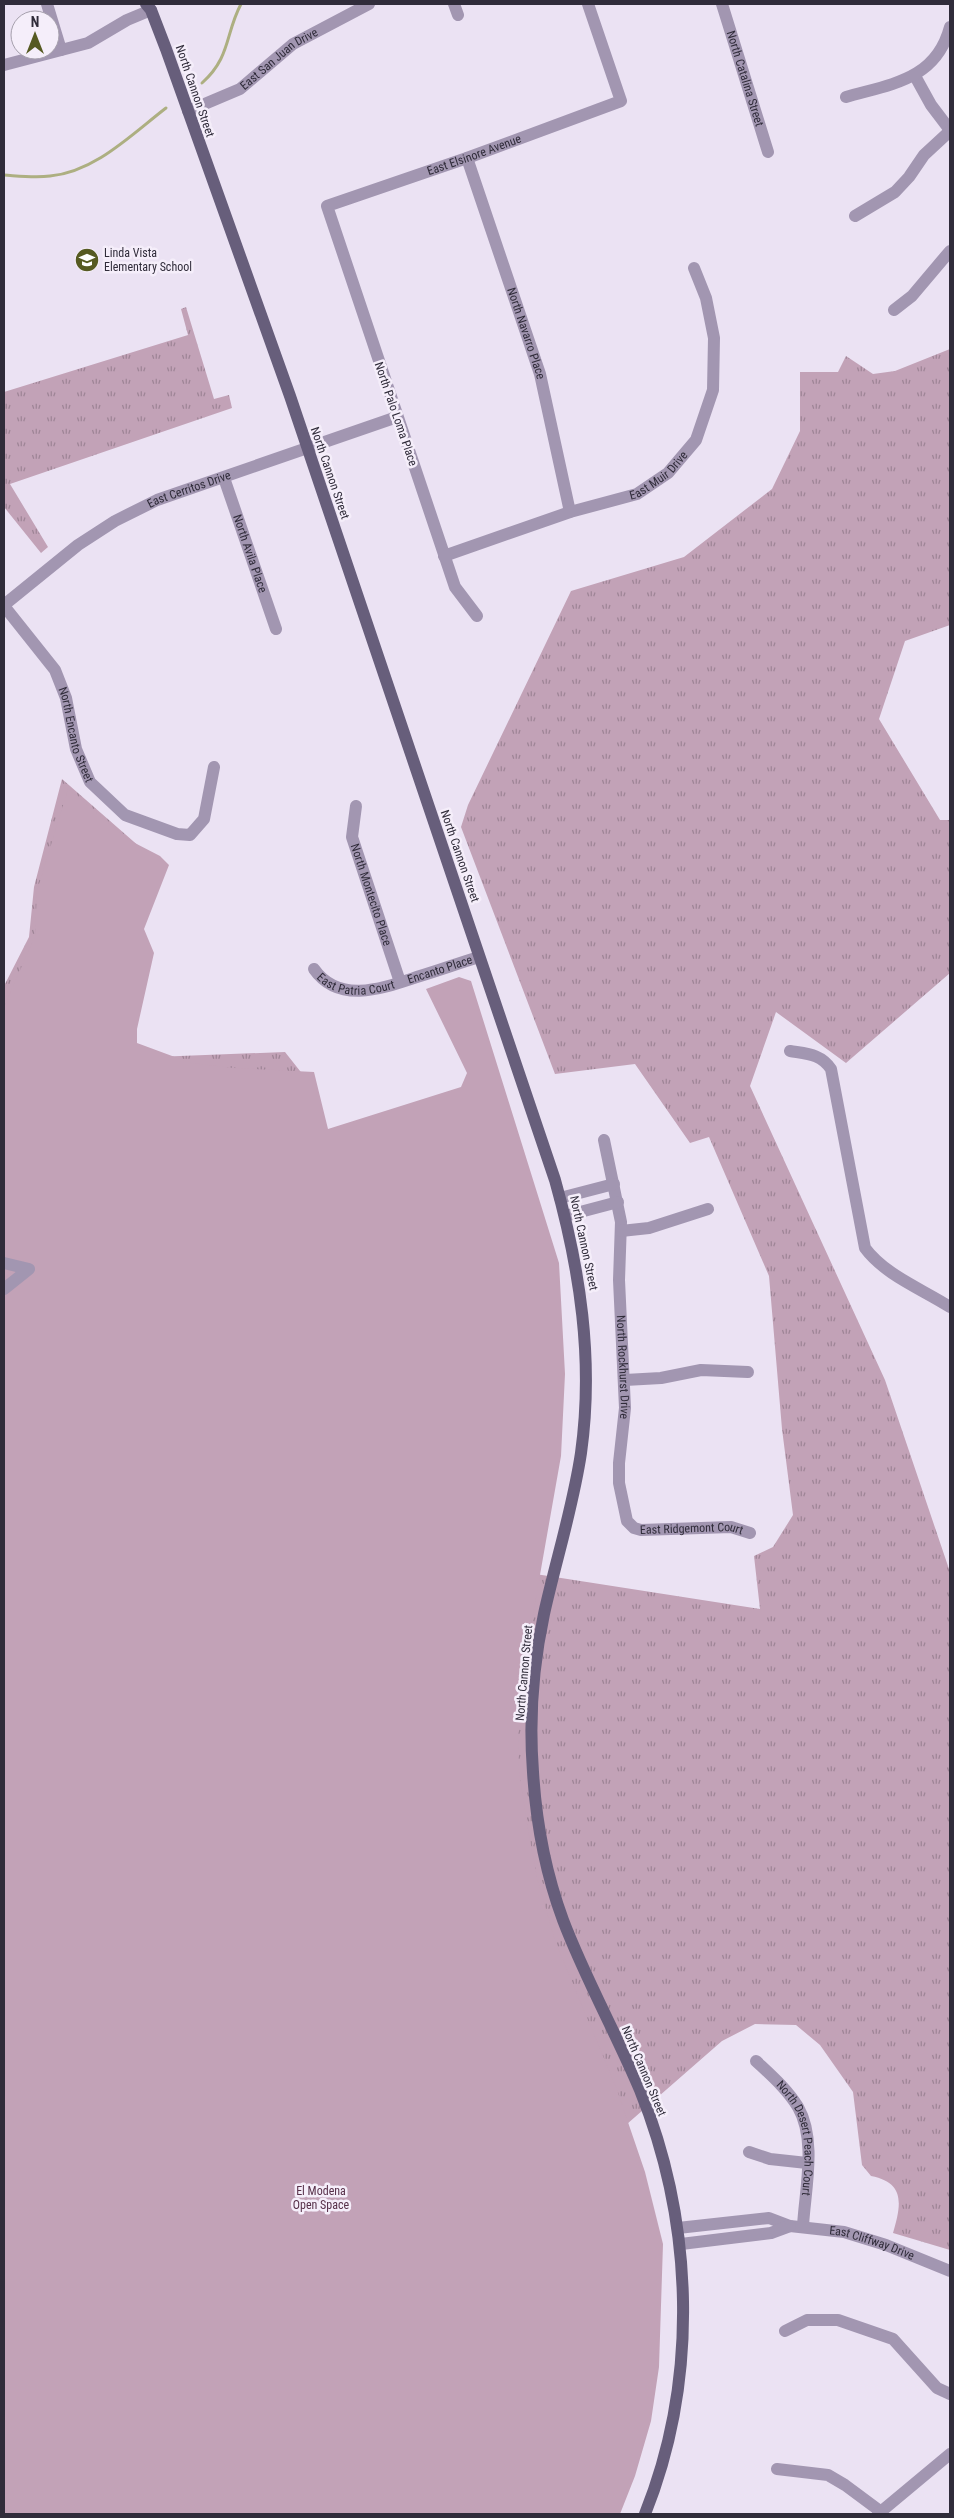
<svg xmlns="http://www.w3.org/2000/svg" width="954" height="2518" viewBox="0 0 954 2518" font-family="'Roboto Condensed',sans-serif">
	<defs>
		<pattern id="grass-tufts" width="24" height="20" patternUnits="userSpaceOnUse" patternTransform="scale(1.25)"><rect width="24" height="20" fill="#c2a2b7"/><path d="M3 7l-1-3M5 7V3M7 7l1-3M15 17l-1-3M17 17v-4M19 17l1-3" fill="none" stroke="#9e8496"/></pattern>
	</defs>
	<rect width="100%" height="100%" fill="#ebe2f3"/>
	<g fill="url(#grass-tufts)">
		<polygon points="186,307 214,399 229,395 232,408 10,484 48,547 41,553 4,507 4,392 188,335 181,309"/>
		<path d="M950 349V625L905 641 879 719 940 820H950V973L846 1063 776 1012 750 1086 885 1380 950 1572V2250L893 2233C901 2205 906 2183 871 2176L862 2165 853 2092 820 2045 796 2025 755 2024 722 2041 611 2138 4 2514V986L29 937 34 887 62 779 149 855 104 1059 285 1052 319 1095 327 1148 529 1573 760 1609 754 1556 773 1547 793 1515 782 1429 769 1276 709 1137 690 1143 635 1064 555 1074 461 827 468 805 571 591 684 557 772 489 800 431V372H838L846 356 873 374 895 371Z"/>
	</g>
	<polygon fill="#c2a2b7" points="68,789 129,840 160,856 169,865 144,929 154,953 137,1029 137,1043 191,1063 234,1068 314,1072 328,1129 461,1087 467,1073 426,989 459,977 471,981 559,1263 565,1374 561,1456 526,1654 518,1736 519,1770 526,1818 537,1878 555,1941 616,2087 645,2172 663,2244 659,2367 651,2421 635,2476 620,2514 4,2514 4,1007 35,936 37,891"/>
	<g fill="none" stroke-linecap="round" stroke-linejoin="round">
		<g stroke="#adaf81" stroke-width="3">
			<path d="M202 83C231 57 225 34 241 4"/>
			<path d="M4 175C19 176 35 178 50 176 95 172 132 134 166 108"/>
		</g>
		<g stroke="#a296b1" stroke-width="12">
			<polyline points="47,4 61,50"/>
			<polyline points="454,4 458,15"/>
			<path id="s1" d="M722 4 768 152"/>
			<polyline points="4,65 88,43 127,20 151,10"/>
			<polyline points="915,76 931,105 950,130"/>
			<path d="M846 97C891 84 936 80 950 27"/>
			<path id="s2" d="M188 111 240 89 293 44 369 4"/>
			<path id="s3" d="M467 158 540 374 570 512"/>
			<polyline points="855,216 895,192 909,177 924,155 950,131"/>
			<polyline points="894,310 912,296 950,251"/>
			<path id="s4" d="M224 478 276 629"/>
			<path id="s5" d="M444 556 570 512 637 494 668 473 696 440 713 390 714 338 706 298 694 268"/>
			<path id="s6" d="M4 605 78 545 115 521 157 500 397 417"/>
			<path id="s7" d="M4 606 55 670 66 698 76 749 90 782 125 815 177 834 190 835 204 819 214 767"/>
			<path id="s8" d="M477 616 455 587 327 206 467 158 621 101 588 4"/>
			<path id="s9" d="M356 806 352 837 400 982"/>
			<path id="s10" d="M314 969C340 1006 386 987 420 976 440 970 459 963 479 957"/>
			<path d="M790 1051C808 1054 821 1054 831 1069L865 1248C885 1275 922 1289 950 1307"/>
			<path id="s11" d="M604 1140 621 1222 619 1280 625 1408 619 1463V1483L627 1521 634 1528 641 1530 731 1527 750 1533"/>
			<polyline points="560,1198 614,1184"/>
			<polyline points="565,1216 618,1202"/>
			<polyline points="621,1231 649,1228 708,1209"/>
			<polyline points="4,1263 29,1269 4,1289"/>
			<polyline points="625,1380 661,1378 701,1370 748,1372"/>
			<path id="s12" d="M756 2061C772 2076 787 2089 798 2107 817 2140 805 2190 803 2226"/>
			<polyline points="749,2152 770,2159 807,2163"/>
			<path id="s13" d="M678 2228 769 2218 790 2226 844 2232 886 2245 950 2271"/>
			<polyline points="681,2244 771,2233 790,2226"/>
			<polyline points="785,2331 807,2320 838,2320 893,2339 937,2388 950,2394"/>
			<polyline points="777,2469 828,2475 845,2485 880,2511"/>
			<polyline points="878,2514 950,2454"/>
		</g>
		<path stroke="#675e7b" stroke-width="12" d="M146 4 151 10 166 49 290 396 555 1180C580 1269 594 1360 581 1453 573 1507 556 1560 544 1614 533 1665 529 1720 533 1772 536 1821 546 1874 563 1920 585 1978 616 2033 640 2090 694 2224 699 2379 645 2514"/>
	</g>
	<defs>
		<g id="school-disc" transform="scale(1.25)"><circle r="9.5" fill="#565a22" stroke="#f5eefa"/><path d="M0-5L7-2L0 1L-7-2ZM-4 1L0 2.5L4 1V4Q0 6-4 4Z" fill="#fff"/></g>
	</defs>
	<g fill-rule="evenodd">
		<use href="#school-disc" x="87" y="260"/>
	</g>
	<g text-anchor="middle" stroke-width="5" stroke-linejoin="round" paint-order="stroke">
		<g font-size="12" fill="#302c3a" stroke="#f5eefa">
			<text dy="4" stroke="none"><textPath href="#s2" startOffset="106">East San Juan Drive</textPath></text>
			<text dy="4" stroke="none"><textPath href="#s1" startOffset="78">North Catalina Street</textPath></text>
			<text transform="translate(195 91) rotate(71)" y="4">North Cannon Street</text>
			<text dy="4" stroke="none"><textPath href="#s8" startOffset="594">East Elsinore Avenue</textPath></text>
			<text dy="4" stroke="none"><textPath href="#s3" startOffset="185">North Navarro Place</textPath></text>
			<text transform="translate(396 414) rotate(71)" y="4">North Palo Loma Place</text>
			<text transform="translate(330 473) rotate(71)" y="4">North Cannon Street</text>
			<text dy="4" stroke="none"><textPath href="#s5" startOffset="231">East Muir Drive</textPath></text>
			<text dy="4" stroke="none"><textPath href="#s6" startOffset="220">East Cerritos Drive</textPath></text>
			<text dy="4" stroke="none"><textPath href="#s4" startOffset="80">North Avila Place</textPath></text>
			<text dy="4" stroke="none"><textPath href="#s7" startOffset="150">North Encanto Street</textPath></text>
			<text transform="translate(460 856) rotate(71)" y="4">North Cannon Street</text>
			<text dy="4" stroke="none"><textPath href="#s9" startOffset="92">North Montecito Place</textPath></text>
			<text dy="4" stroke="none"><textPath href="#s10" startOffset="136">Encanto Place</textPath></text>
			<text dy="4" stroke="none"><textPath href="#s10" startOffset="48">East Patria Court</textPath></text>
			<text transform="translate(584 1243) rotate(78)" y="4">North Cannon Street</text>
			<text dy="4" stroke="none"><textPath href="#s11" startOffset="229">North Rockhurst Drive</textPath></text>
			<text dy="4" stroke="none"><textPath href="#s11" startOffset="452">East Ridgemont Court</textPath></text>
			<text transform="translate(524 1673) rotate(-85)" y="4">North Cannon Street</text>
			<text transform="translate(644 2071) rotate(67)" y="4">North Cannon Street</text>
			<text dy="4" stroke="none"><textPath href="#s12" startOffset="92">North Desert Peach Court</textPath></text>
			<text dy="4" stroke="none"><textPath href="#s13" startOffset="198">East Cliffway Drive</textPath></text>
		</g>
		<g font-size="12" fill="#302c3a" stroke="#f5eefa" text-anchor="start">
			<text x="104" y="257">Linda Vista<tspan x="104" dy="14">Elementary School</tspan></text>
		</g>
		<g font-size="12" fill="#573049" stroke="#f5eefa">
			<text x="321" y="2195">El Modena<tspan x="321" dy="14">Open Space</tspan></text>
		</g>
	</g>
	<rect width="954" height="2518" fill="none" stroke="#302c3a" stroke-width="10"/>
	<g transform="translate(35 35)"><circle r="24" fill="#f5eefa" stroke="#a6a0ad"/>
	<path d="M0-4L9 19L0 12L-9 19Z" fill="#565a22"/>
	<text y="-8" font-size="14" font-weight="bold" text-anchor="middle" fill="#302c3a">N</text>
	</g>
</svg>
